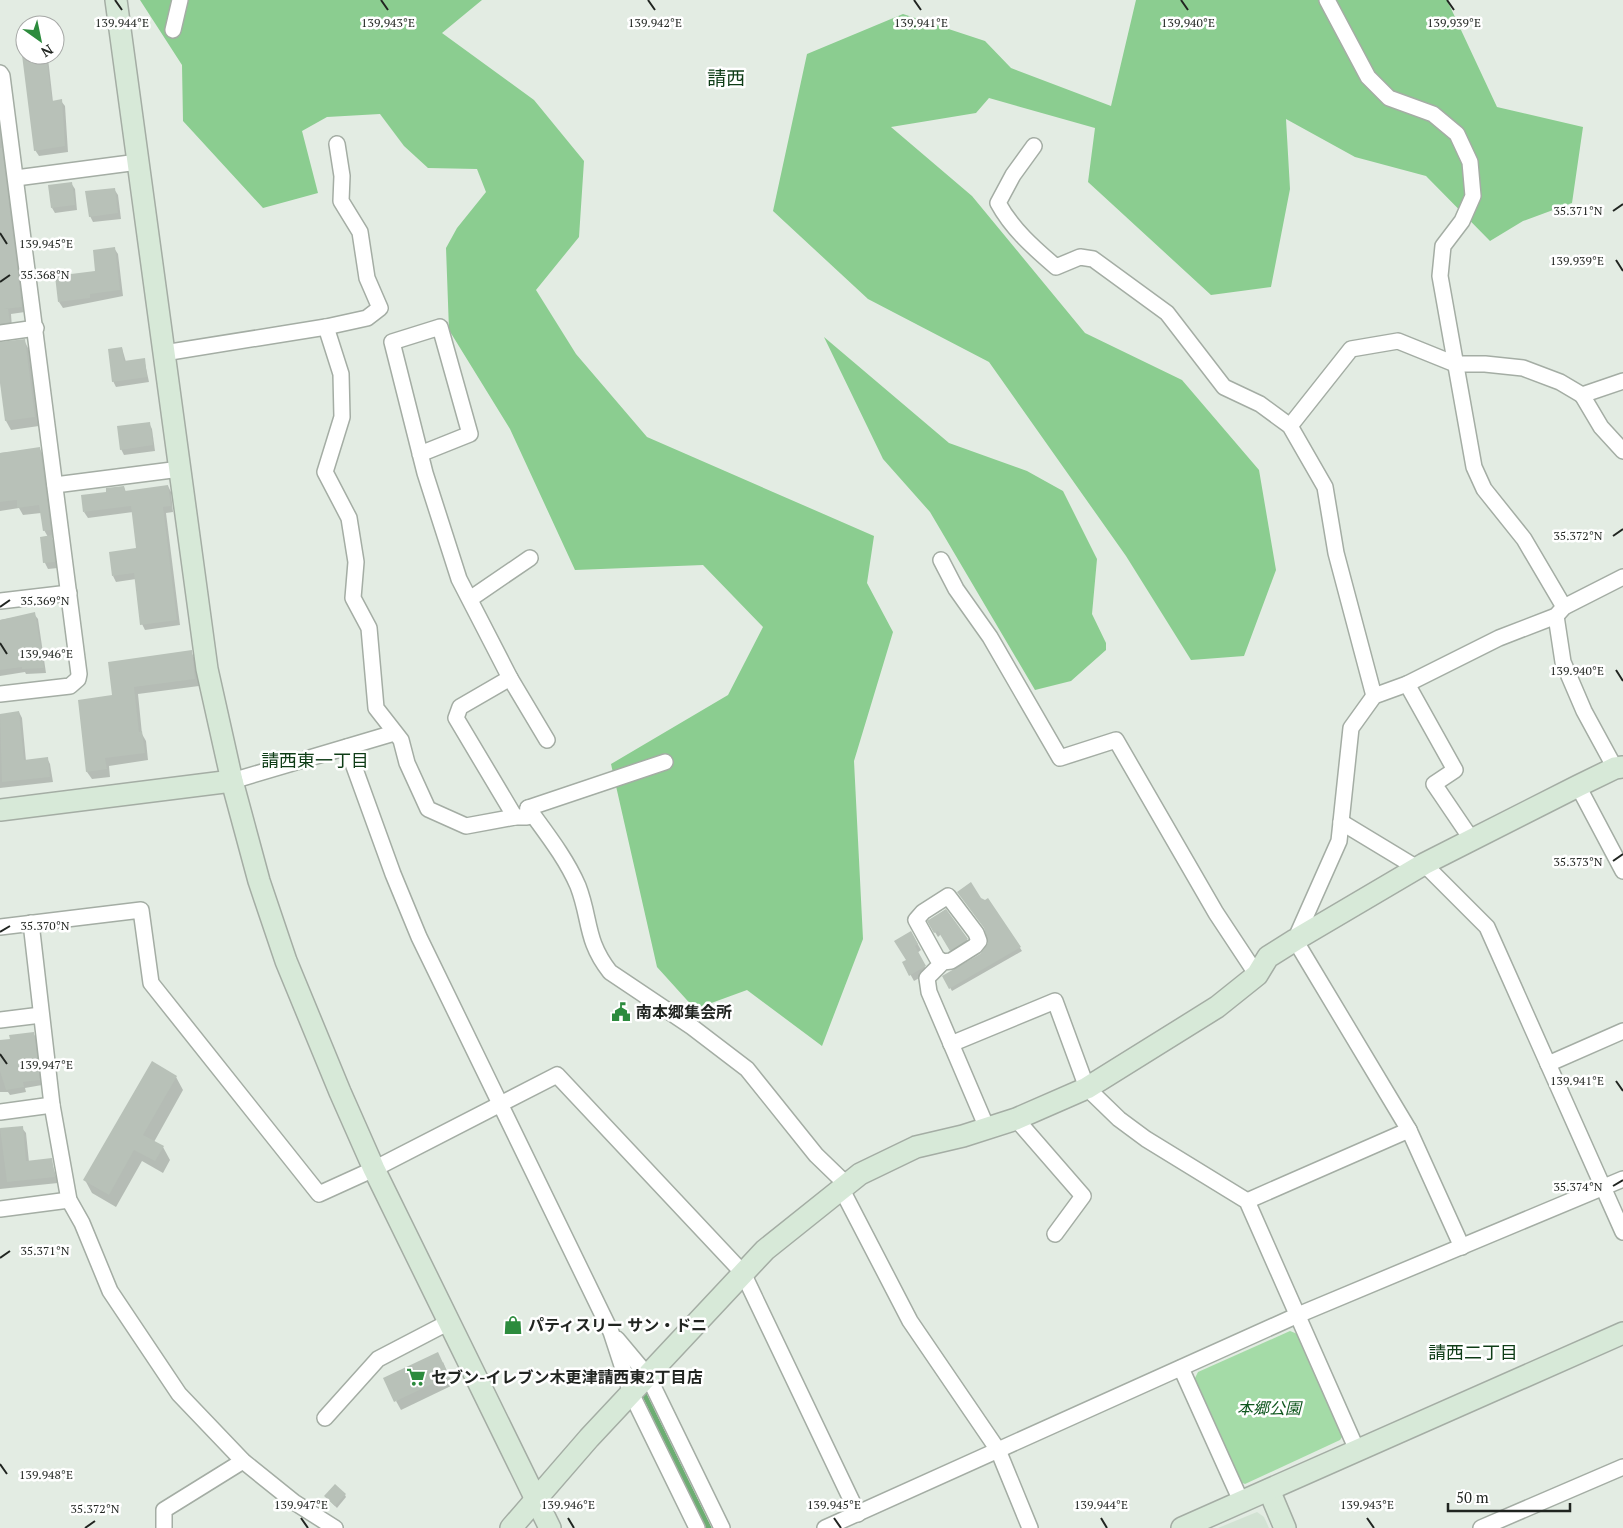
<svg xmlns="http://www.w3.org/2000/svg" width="1623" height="1528" viewBox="0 0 1623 1528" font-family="'PT Serif','Noto Sans JP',serif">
	<rect width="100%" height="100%" fill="#e3ece3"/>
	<polygon fill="#d2e2d3" points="1257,1512 1264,1517 1269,1528 1218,1528"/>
	<polygon fill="#a4dba7" points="1290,1331 1300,1335 1344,1434 1340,1440 1245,1484 1240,1482 1193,1382 1198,1372"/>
	<g fill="#8bcd90">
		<polygon points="140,0 482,0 442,33 534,100 584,161 579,237 536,290 576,354 647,437 874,536 867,583 893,632 854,761 863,939 822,1046 747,990 695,1009 657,967 611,764 728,695 763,627 703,565 575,570 510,429 449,330 446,248 457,228 486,192 477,169 428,168 404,146 380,114 327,117 302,131 318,193 263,208 183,121 182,65"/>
		<polygon points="1136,0 1447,0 1497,107 1583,127 1572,203 1523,221 1490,241 1426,176 1355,157 1286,119 1290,189 1271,287 1211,295 1088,182 1095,128 989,98 976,113 891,127 972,196 1085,333 1182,380 1259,470 1276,570 1244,656 1191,660 1126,556 989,362 868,299 773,211 807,54 903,14 985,41 1011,68 1111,106"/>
		<polygon points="824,337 949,443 1027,471 1063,491 1097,559 1092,614 1106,643 1106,650 1071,681 1035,690 930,512 883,459"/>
	</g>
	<g fill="#0003">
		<polygon points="23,55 46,55 48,58 53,102 61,101 65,106 68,152 39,156 35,150"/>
		<polygon points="0,122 25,312 11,314 12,328 0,331"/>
		<polygon points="71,183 75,189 77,210 55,213 52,208"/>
		<polygon points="114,189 118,195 121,219 93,222 90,216"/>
		<polygon points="114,248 118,254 123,296 63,308 59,302 97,272"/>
		<polygon points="24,340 29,350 39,426 11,430 6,421 0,373 0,343"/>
		<polygon points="122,348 126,362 144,359 149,382 116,387 113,381"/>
		<polygon points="149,423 152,429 155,451 124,455 121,449"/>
		<polygon points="40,449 44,457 55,537 52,538 54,543 58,568 48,569 45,563 41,538 48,537 44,530 41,513 23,515 19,508 0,511 0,453"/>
		<polygon points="168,486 171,492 173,512 166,513 180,625 145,630 142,624 136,579 116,582 113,576 138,549 133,512 88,518 84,512 108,493 124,487 126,492"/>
		<polygon points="34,614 38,619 46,673 26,674 25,672 0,676 0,620"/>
		<polygon points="191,652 195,659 199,686 138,694 142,734 146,741 148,760 109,766 110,777 92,779 87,772 113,697"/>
		<polygon points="19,712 22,718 26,761 47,758 50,764 53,782 0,788 0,715"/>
		<polygon points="980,899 985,901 988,899 1022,951 952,991 944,977 981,955 990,943"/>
		<polygon points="945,910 970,944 953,954 941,934 938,937 929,922"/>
		<polygon points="911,932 921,950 917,953 928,973 914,981 904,963 908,961"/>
		<polygon points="33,1033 37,1039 42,1085 25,1088 26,1092 10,1095 8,1092 0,1092 0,1041 11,1040"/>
		<polygon points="176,1077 183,1090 154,1142 163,1147 170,1160 163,1173 142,1161 116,1207 92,1193 85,1180"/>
		<polygon points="22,1128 26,1133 29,1162 51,1160 58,1183 0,1189 0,1129"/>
		<polygon points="443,1362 453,1385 401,1410 396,1401"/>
		<polygon points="345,1495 346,1497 337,1508 327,1498"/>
	</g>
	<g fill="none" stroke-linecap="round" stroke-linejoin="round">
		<polyline stroke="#6cad72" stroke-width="5" points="644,1394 709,1528"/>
	</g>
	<g fill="#b8c1b8">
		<polygon points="22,55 46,55 52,101 62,99 65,146 34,151"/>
		<polygon points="0,148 2,148 22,307 4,309 8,309 10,322 0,324"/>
		<polygon points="72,182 75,205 51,208 48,185"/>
		<polygon points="115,188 118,213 89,217 85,191"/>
		<polygon points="115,247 120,290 90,294 90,298 58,302 55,276 95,271 93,250"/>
		<polygon points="25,339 35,417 5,421 0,383 0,342"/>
		<polygon points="122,347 124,361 145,358 147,377 112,382 108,349"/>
		<polygon points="150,422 153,445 120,450 117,426"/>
		<polygon points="40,447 51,530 43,531 39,505 17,508 17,500 0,502 0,453"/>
		<polygon points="168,485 171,506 163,507 177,620 140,625 134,573 112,576 109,552 136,548 131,506 83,512 81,495 106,492 106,488 124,486 125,491"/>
		<polygon points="52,535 55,562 43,563 40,537"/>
		<polygon points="35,612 44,668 22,669 22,667 0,670 0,620"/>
		<polygon points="192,650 195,679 134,687 139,732 142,731 145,753 105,758 107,769 86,772 78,700 112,695 108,662"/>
		<polygon points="19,711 24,760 48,757 50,777 2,782 0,714"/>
		<polygon points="971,882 981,898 985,900 988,898 1021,947 949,989 942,976 980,954 988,943 984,928 957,892"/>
		<polygon points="946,909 968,939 950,951 938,931 934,933 927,921"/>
		<polygon points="911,931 918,944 915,946 926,966 909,976 902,962 906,960 894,941"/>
		<polygon points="34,1032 40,1080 23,1082 24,1087 6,1090 0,1071 0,1040 10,1039 9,1035"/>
		<polygon points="152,1061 177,1076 143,1135 164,1146 155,1161 134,1150 109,1195 83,1180"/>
		<polygon points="23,1126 26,1161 52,1158 55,1177 7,1182 0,1128"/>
		<polygon points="438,1352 449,1376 394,1402 383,1378"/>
		<polygon points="335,1484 346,1494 335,1506 324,1496"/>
	</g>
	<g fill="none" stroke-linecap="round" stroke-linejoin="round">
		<g stroke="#a4ada4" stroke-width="18">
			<g id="street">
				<polyline points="1327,0 1368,77 1389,98 1433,114 1457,134 1470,162 1473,196 1462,221 1443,246 1440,276 1474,467 1484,489 1524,539 1564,607"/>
				<polyline points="173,30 180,0"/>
				<polyline points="0,73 2,76 79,674 78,679 70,686 0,694"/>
				<path d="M1034 146 1013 175 998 203C1012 229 1034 248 1056 267L1080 257 1093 259 1167 313 1224 387 1260 404 1290 426 1325 487 1336 553 1374 696"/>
				<polyline points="16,178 138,162"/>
				<polyline points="326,327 341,374 342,417 325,472 349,518 356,562 353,598 369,628 376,708 401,740 407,763 428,809 466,826 515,817 527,817 528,808 665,762"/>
				<polyline points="0,333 36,328"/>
				<polyline points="164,353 326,327 367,318 380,308 367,278 360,232 341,201 342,176 337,144"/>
				<polyline points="1623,381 1582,395 1601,427 1623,451"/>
				<polyline points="1290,426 1351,349 1398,341 1455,364 1485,364 1523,368 1560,382 1582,395"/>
				<polyline points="420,454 470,434 440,327 392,342 425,473 459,579 510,678 547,740"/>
				<polyline points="55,485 180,469"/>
				<polyline points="941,560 956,589 990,637 1060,758 1116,740 1216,913 1257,975"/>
				<polyline points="470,599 530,558"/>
				<polyline points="0,601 69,593"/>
				<polyline points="1556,616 1563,662 1584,711 1615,768"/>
				<polyline points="510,678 460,707 456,718 515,817"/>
				<polyline points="1407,684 1455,770 1434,784 1472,840"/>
				<polyline points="347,747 393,874 419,937 611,1332 631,1393 697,1528"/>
				<polyline points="232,781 394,733"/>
				<polyline points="1578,786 1623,871"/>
				<path d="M528 808C546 833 566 858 578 886 591 920 585 940 610 972L692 1027 747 1069 816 1155 846 1184"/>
				<polyline points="1341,822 1417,868"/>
				<polyline points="1424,864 1487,927 1623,1232"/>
				<polyline points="31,923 52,1105 69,1200 82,1223 110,1291 179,1394 243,1461 294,1502 335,1528"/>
				<polyline points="0,927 141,910 151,983 319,1194 374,1169 557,1075 743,1273 858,1514"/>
				<polyline points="943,962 937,958 916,920 923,912 948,896 976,933 979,941 975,946 951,961 943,962 927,978 929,992 987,1128"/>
				<polyline points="0,1020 41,1015"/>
				<polyline points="951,1044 1055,1001 1087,1088 1119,1119 1146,1139 1247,1201 1357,1450"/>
				<polyline points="1548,1064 1623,1031"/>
				<polyline points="0,1112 52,1105"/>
				<polyline points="1016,1119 1083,1196 1055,1234"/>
				<polyline points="841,1188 910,1321 998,1450 1030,1528"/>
				<polyline points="1247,1201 1409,1130"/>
				<polyline points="0,1209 69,1200"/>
				<polyline points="1462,1247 1409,1130 1295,940 1339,841 1351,728 1374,696 1407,684 1499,638 1556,616 1564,607 1623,577"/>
				<polyline points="617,1339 648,1376 722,1528"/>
				<polyline points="1181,1368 1241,1501"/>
				<polyline points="325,1418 378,1359 449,1322"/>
				<polyline points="164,1528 164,1510 243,1461"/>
				<polyline points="825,1528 1298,1315 1623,1179"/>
				<polyline points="1481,1528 1623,1467"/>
			</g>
		</g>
		<g stroke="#a4ada4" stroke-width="24">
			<g id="secondary">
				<polyline points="116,0 207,669 232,781 259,881 286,961 340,1092 374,1169 550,1528"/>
				<polyline points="0,810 232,781"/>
				<polyline points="1269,1490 1285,1528"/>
				<polyline points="511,1528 589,1438 765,1250 860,1174 916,1147 963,1136 1016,1119 1087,1088 1217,1007 1257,975 1268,957 1295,940 1424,864 1578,786 1615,768 1623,767"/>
				<polyline points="1182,1528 1623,1333"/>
			</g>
		</g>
		<use href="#street" stroke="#fff" stroke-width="15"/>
		<use href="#secondary" stroke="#d7e9d8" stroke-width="21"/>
	</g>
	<path fill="none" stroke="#212521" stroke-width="2" d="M115 0 122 10M381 0 388 10M648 0 655 10M914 0 921 10M1181 0 1188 10M1447 0 1454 10M1613 211 1623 204M0 233 7 244M1616 260 1623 271M0 282 10 275M1613 536 1623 529M0 607 10 600M0 643 7 654M1616 670 1623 681M1613 861 1623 854M0 932 10 926M0 1054 7 1064M1616 1081 1623 1091M1613 1186 1623 1180M0 1258 10 1251M0 1464 7 1474M301 1518 308 1528M568 1518 574 1528M834 1518 841 1528M1101 1518 1107 1528M1367 1518 1374 1528M85 1528 95 1521"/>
	<defs>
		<g id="civic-bare" transform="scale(1.5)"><path d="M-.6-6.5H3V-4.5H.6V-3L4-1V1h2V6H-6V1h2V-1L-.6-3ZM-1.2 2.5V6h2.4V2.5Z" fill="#2c8b3d" stroke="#fff" stroke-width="2.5" paint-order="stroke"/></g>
		<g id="shop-bare" transform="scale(1.5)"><path d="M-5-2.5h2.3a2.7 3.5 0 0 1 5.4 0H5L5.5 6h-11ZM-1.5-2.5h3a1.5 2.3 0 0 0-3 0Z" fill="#2c8b3d" stroke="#fff" stroke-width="2.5" paint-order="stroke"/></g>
		<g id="supermarket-bare" transform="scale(1.5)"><path d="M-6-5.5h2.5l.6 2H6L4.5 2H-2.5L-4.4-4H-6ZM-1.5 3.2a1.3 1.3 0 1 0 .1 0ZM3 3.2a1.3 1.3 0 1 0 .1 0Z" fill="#2c8b3d" stroke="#fff" stroke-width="2.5" paint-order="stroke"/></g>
	</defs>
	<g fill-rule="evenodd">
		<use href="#civic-bare" x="621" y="1012"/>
		<use href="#shop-bare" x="513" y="1325"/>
		<use href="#supermarket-bare" x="416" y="1377"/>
	</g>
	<g text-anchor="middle" stroke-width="5" stroke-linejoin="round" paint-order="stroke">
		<g font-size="16" font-weight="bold" fill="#212521" stroke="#fff" text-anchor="start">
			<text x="636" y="1018">南本郷集会所</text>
			<text x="528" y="1331">パティスリー サン・ドニ</text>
			<text x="431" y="1383">セブン-イレブン木更津請西東2丁目店</text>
		</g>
		<g font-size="16" font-style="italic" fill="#10571f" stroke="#fff">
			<text x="1269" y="1414">本郷公園</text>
		</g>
		<g font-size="18" fill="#0e3c16" stroke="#fff">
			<text x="315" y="767">請西東一丁目</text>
			<text x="1473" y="1359">請西二丁目</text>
		</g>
		<g font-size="19" fill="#0e3c16" stroke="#fff">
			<text x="726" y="85">請西</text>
		</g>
	</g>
	<g font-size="12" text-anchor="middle" fill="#212521" stroke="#fff" stroke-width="5" stroke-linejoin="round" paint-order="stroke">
		<text x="122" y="27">139.944°E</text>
		<text x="388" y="27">139.943°E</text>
		<text x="655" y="27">139.942°E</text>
		<text x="921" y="27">139.941°E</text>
		<text x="1188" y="27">139.940°E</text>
		<text x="1454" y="27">139.939°E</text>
		<text x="1578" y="215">35.371°N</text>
		<text x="46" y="248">139.945°E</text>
		<text x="1577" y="265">139.939°E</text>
		<text x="45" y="279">35.368°N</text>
		<text x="1578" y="540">35.372°N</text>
		<text x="45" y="605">35.369°N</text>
		<text x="46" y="658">139.946°E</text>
		<text x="1577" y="675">139.940°E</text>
		<text x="1578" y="866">35.373°N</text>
		<text x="45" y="930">35.370°N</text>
		<text x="46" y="1069">139.947°E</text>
		<text x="1577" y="1085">139.941°E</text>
		<text x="1578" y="1191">35.374°N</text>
		<text x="45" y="1255">35.371°N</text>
		<text x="46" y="1479">139.948°E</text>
		<text x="301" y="1509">139.947°E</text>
		<text x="568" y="1509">139.946°E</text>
		<text x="834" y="1509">139.945°E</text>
		<text x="1101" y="1509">139.944°E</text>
		<text x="1367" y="1509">139.943°E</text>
		<text x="95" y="1513">35.372°N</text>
	</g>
	<g transform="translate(40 40) rotate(147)"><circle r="24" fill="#ffffff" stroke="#a6a8a6"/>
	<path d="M0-4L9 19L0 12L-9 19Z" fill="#2c8b3d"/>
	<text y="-8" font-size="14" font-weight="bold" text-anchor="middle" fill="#212521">N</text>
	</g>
	<path d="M1448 1503v8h122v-8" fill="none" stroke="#212521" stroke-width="2.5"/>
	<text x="1456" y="1503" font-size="15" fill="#212521" stroke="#ffffff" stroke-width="4" paint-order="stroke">50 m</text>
</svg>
